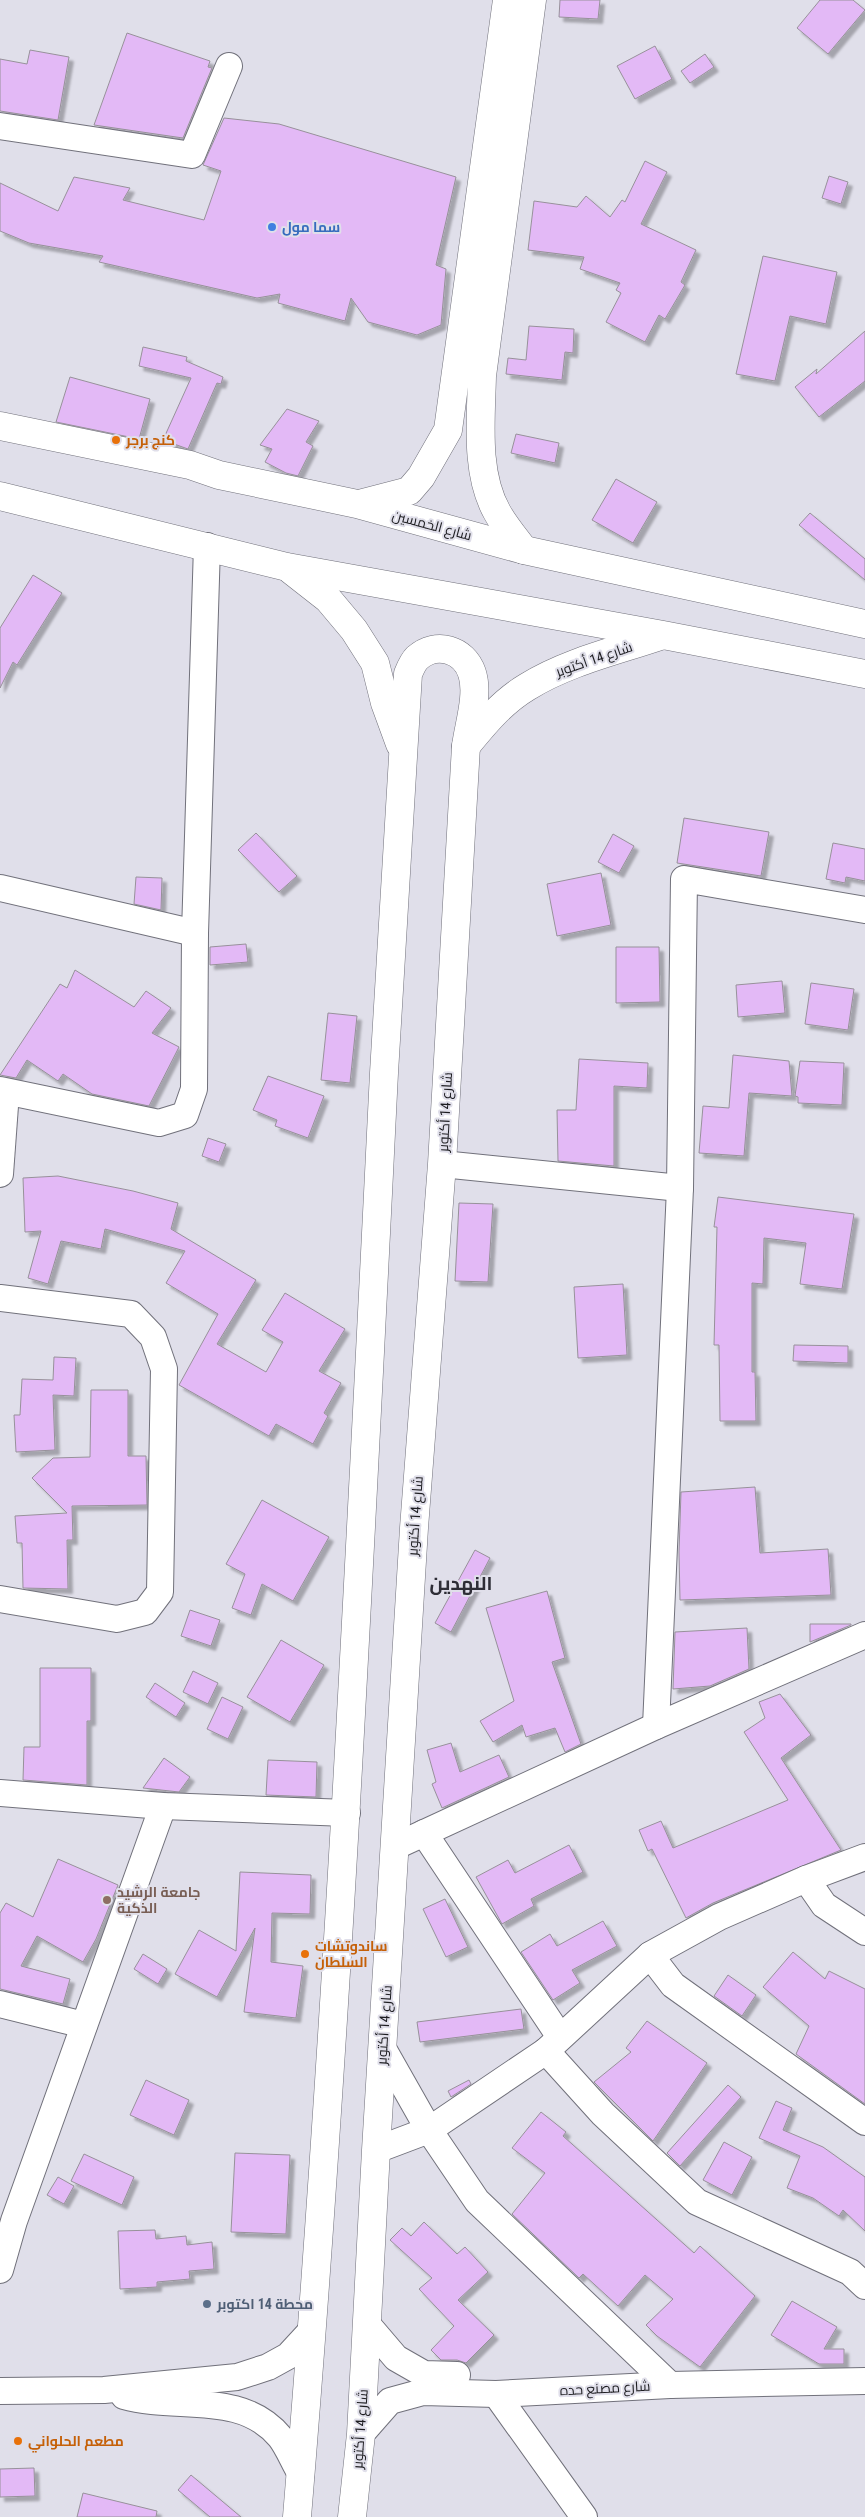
<svg xmlns="http://www.w3.org/2000/svg" width="865" height="2517" viewBox="0 0 865 2517" font-family="'Roboto Condensed',Cairo,sans-serif">
	<defs>
		<filter id="shadow"><feDropShadow dx="4.5" dy="4.5" stdDeviation="1" flood-color="#0004"/></filter>
	</defs>
	<rect width="100%" height="100%" fill="#e0dfea"/>
	<g fill="#e3b9f6" stroke="#97919a" filter="url(#shadow)">
		<polygon points="560,0 600,0 598,19 559,17"/>
		<polygon points="820,0 853,0 865,10 828,54 797,28"/>
		<polygon points="127,33 210,61 208,67 212,68 183,138 94,125"/>
		<polygon points="655,46 672,79 635,99 617,66"/>
		<polygon points="30,50 69,57 58,120 0,111 0,59 27,64"/>
		<polygon points="705,54 714,67 690,83 681,71"/>
		<polygon points="224,118 279,124 456,177 436,265 446,269 441,325 417,335 368,322 351,298 345,321 278,303 280,294 257,298 99,262 103,256 29,243 0,231 0,183 58,211 74,177 130,188 123,200 204,220 221,171 203,165"/>
		<polygon points="645,161 667,172 641,224 696,250 681,282 685,285 665,319 659,315 645,342 606,322 621,293 616,290 620,283 580,269 584,257 528,250 534,201 577,207 586,196 610,217 622,200 625,202"/>
		<polygon points="829,176 848,182 841,204 822,198"/>
		<polygon points="763,256 837,272 826,324 790,316 775,381 736,374"/>
		<polygon points="529,326 574,329 573,353 565,352 562,380 506,374 508,358 526,360"/>
		<polygon points="865,331 865,381 819,417 795,387 817,369 816,374"/>
		<polygon points="143,347 187,357 186,361 223,377 221,384 217,383 188,449 163,440 191,378 139,366"/>
		<polygon points="70,377 150,399 139,439 56,422"/>
		<polygon points="287,409 319,421 306,442 313,446 298,476 286,473 265,462 272,449 260,445"/>
		<polygon points="516,434 559,443 555,463 511,453"/>
		<polygon points="616,479 657,502 633,543 592,520"/>
		<polygon points="810,513 865,559 865,580 799,525"/>
		<polygon points="33,575 62,593 17,665 13,662 0,688 0,628"/>
		<polygon points="684,818 769,832 761,876 677,863"/>
		<polygon points="256,833 297,876 279,892 238,850"/>
		<polygon points="613,834 634,846 619,873 598,862"/>
		<polygon points="833,843 865,849 865,881 846,877 845,883 826,879"/>
		<polygon points="601,873 611,925 557,936 547,884"/>
		<polygon points="136,877 162,878 161,910 134,904"/>
		<polygon points="246,944 248,962 210,965 210,947"/>
		<polygon points="616,947 659,947 660,1002 616,1003"/>
		<polygon points="75,970 134,1007 146,991 171,1008 152,1033 179,1047 149,1106 92,1094 63,1074 58,1081 27,1060 16,1078 0,1075 60,984 67,988"/>
		<polygon points="782,981 785,1013 738,1017 736,985"/>
		<polygon points="811,983 854,989 848,1030 805,1024"/>
		<polygon points="328,1013 357,1016 350,1083 321,1080"/>
		<polygon points="733,1055 789,1061 792,1096 749,1093 744,1156 699,1153 703,1106 729,1108"/>
		<polygon points="579,1059 648,1063 647,1088 614,1086 614,1166 558,1161 557,1110 576,1110"/>
		<polygon points="800,1061 844,1063 842,1105 798,1103 798,1097 795,1096"/>
		<polygon points="268,1076 324,1096 308,1138 275,1126 277,1120 253,1110"/>
		<polygon points="208,1138 226,1144 219,1162 202,1156"/>
		<polygon points="58,1176 133,1191 178,1203 171,1229 256,1280 217,1344 266,1372 283,1342 262,1330 285,1293 345,1329 319,1371 341,1383 324,1413 328,1416 313,1444 276,1424 269,1436 179,1385 218,1314 166,1283 185,1251 105,1229 101,1249 61,1241 48,1284 28,1278 41,1231 25,1232 23,1178"/>
		<polygon points="718,1197 854,1214 842,1289 800,1284 806,1243 764,1238 763,1284 752,1283 752,1372 755,1372 756,1421 720,1421 719,1345 714,1345 717,1227 714,1227"/>
		<polygon points="459,1203 493,1204 488,1282 455,1281"/>
		<polygon points="623,1284 627,1355 578,1358 574,1287"/>
		<polygon points="794,1345 848,1346 848,1363 793,1361"/>
		<polygon points="54,1357 76,1358 74,1396 53,1395 55,1450 16,1452 14,1415 20,1415 22,1379 53,1380"/>
		<polygon points="91,1390 128,1390 128,1456 146,1456 147,1505 72,1506 73,1540 67,1540 68,1589 23,1588 22,1543 17,1543 15,1516 67,1513 32,1478 53,1458 90,1457"/>
		<polygon points="755,1487 760,1553 828,1549 831,1595 680,1600 679,1552 681,1492"/>
		<polygon points="262,1500 329,1537 293,1601 262,1584 251,1615 232,1608 245,1574 226,1564"/>
		<polygon points="475,1550 490,1558 451,1632 435,1623"/>
		<polygon points="547,1591 565,1658 552,1662 581,1744 565,1752 555,1728 526,1737 522,1725 493,1742 480,1721 514,1701 486,1608"/>
		<polygon points="190,1610 220,1620 211,1646 181,1636"/>
		<polygon points="810,1624 851,1624 851,1625 810,1642"/>
		<polygon points="747,1628 749,1669 710,1686 673,1689 675,1632"/>
		<polygon points="281,1640 324,1665 290,1722 247,1697"/>
		<polygon points="40,1668 91,1668 91,1721 87,1721 87,1785 23,1780 24,1747 40,1747"/>
		<polygon points="193,1671 218,1683 208,1704 183,1692"/>
		<polygon points="155,1683 185,1703 176,1717 146,1697"/>
		<polygon points="780,1694 811,1735 781,1758 841,1850 713,1903 686,1918 652,1849 648,1851 639,1830 661,1821 673,1848 788,1800 744,1732 765,1718 759,1702"/>
		<polygon points="222,1697 243,1707 228,1739 207,1729"/>
		<polygon points="451,1743 460,1772 499,1755 509,1777 442,1808 432,1784 436,1782 427,1750"/>
		<polygon points="164,1758 190,1777 179,1792 143,1788"/>
		<polygon points="268,1760 317,1762 316,1797 266,1795"/>
		<polygon points="569,1845 583,1872 531,1899 534,1906 502,1924 476,1877 508,1860 515,1873"/>
		<polygon points="58,1859 118,1885 96,1939 83,1962 37,1936 21,1966 70,1979 63,2004 0,1989 0,1913 6,1903 33,1917"/>
		<polygon points="240,1872 311,1875 310,1914 272,1913 271,1962 303,1966 296,2018 244,2012 255,1928 217,1997 175,1974 199,1930 236,1951"/>
		<polygon points="445,1899 468,1947 446,1957 423,1909"/>
		<polygon points="603,1921 617,1946 572,1970 580,1983 553,2000 521,1952 550,1934 557,1946"/>
		<polygon points="793,1952 825,1979 829,1971 865,1989 865,2104 796,2054 809,2026 763,1987"/>
		<polygon points="143,1954 167,1969 158,1984 134,1969"/>
		<polygon points="728,1975 756,1995 742,2016 714,1996"/>
		<polygon points="521,2009 524,2029 420,2042 417,2022"/>
		<polygon points="647,2021 707,2063 653,2141 594,2082 631,2052 626,2048"/>
		<polygon points="146,2080 189,2100 174,2135 130,2115"/>
		<polygon points="469,2080 471,2084 451,2097 448,2091"/>
		<polygon points="728,2085 741,2097 680,2166 667,2153"/>
		<polygon points="776,2101 792,2108 783,2130 823,2147 865,2177 865,2231 843,2210 839,2216 813,2198 787,2188 800,2156 759,2138"/>
		<polygon points="541,2112 566,2132 563,2136 694,2253 700,2246 755,2296 700,2367 657,2336 646,2325 673,2299 645,2275 618,2306 583,2274 579,2278 512,2214 545,2173 512,2148"/>
		<polygon points="724,2142 752,2157 732,2195 703,2180"/>
		<polygon points="235,2153 290,2155 286,2234 231,2232"/>
		<polygon points="84,2154 134,2177 122,2205 71,2181"/>
		<polygon points="58,2177 74,2186 64,2204 47,2195"/>
		<polygon points="424,2222 457,2254 465,2247 488,2272 458,2300 494,2335 466,2363 457,2360 441,2360 431,2350 454,2326 419,2289 432,2278 390,2240 402,2228 411,2236"/>
		<polygon points="155,2230 156,2239 186,2236 187,2245 212,2242 214,2269 189,2271 190,2279 157,2282 157,2287 120,2289 118,2231"/>
		<polygon points="792,2301 837,2327 824,2349 844,2349 844,2364 819,2364 771,2335"/>
		<polygon points="34,2468 35,2496 0,2497 0,2469"/>
		<polygon points="191,2475 241,2517 210,2517 178,2490"/>
		<polygon points="83,2493 157,2511 156,2517 77,2517"/>
	</g>
	<g fill="none" stroke-linecap="round" stroke-linejoin="round">
		<g stroke="#71717b" stroke-width="28">
			<g id="minor">
				<polyline points="0,126 192,155 229,66"/>
				<polyline points="0,888 195,933"/>
				<polyline points="0,1090 159,1123 185,1115 194,1089 195,933 207,546"/>
				<polyline points="442,1164 680,1188"/>
				<polyline points="0,1174 6,1092"/>
				<polyline points="0,1298 131,1314 153,1337 164,1369 160,1592 145,1612 117,1619 0,1599"/>
				<polyline points="656,1726 680,1188 684,879 865,910"/>
				<polyline points="0,1793 163,1806 347,1813"/>
				<polyline points="424,1833 560,2037"/>
				<polyline points="396,1846 656,1726 865,1635"/>
				<polyline points="806,1879 824,1905 865,1932"/>
				<polyline points="650,1955 673,1985 865,2122"/>
				<polyline points="0,2004 84,2025"/>
				<polyline points="382,2047 429,2130 477,2201 670,2385"/>
				<polyline points="546,2051 603,2114 697,2202 850,2272 865,2286"/>
				<polyline points="376,2150 429,2130 546,2051 650,1955 719,1917 806,1879 865,1857"/>
				<polyline points="0,2270 14,2221 163,1806"/>
				<polyline points="367,2324 396,2358 424,2374 457,2375"/>
				<polyline points="0,2391 104,2390 237,2377 268,2367 288,2356 312,2330"/>
				<polyline points="496,2394 584,2517"/>
				<path d="M124 2396C176 2411 241 2390 280 2437 288 2447 294 2463 301 2474"/>
				<polyline points="361,2434 390,2401 423,2392 496,2394 670,2385 865,2381"/>
			</g>
		</g>
		<g stroke="#71717b" stroke-width="29">
			<g id="major">
				<polyline points="0,426 190,465 219,475 357,504 524,550 865,624"/>
				<polyline points="0,496 287,567 663,635 865,674"/>
				<polyline points="359,504 409,491 421,477 448,430 507,0"/>
				<path d="M524 550C515 538 504 525 497 512 475 473 481 420 482 376L532 0"/>
				<polyline points="291,570 328,599 354,630 375,663 385,703 400,744"/>
				<path d="M466 746C484 724 502 702 527 687 567 662 616 651 660 636"/>
				<path d="M297 2517C337 2036 360 1554 384 1073 391 940 401 807 408 674 410 669 413 662 417 658 436 641 464 649 472 673 479 694 469 724 466 746L442 1164 414 1528 376 2150 361 2434 352 2517"/>
			</g>
		</g>
		<use href="#minor" stroke="#fff" stroke-width="26"/>
		<use href="#major" stroke="#fff" stroke-width="28"/>
	</g>
	<circle fill="#3f7fe0" stroke="#e0dfea" stroke-width="2" cx="272" cy="227" r="5"/>
	<g fill="#e8710a" stroke="#e0dfea" stroke-width="2">
		<circle cx="116" cy="440" r="5"/>
		<circle cx="305" cy="1954" r="5"/>
		<circle cx="18" cy="2441" r="5"/>
	</g>
	<circle fill="#8d6e63" stroke="#e0dfea" stroke-width="2" cx="107" cy="1900" r="5"/>
	<circle fill="#5c6f8a" stroke="#e0dfea" stroke-width="2" cx="207" cy="2304" r="5"/>
	<g text-anchor="middle" stroke-width="4" stroke-linejoin="round" paint-order="stroke">
		<g font-size="14" font-weight="bold" fill="#366cbe" stroke="#e0dfea" text-anchor="start">
			<text x="282" y="232">سما مول</text>
		</g>
		<g font-size="14" font-weight="bold" fill="#c56008" stroke="#e0dfea" text-anchor="start">
			<text x="126" y="445">كنج برجر</text>
			<text x="315" y="1951">ساندوتشات<tspan x="315" dy="16">السلطان</tspan></text>
			<text x="28" y="2446">مطعم الحلواني</text>
		</g>
		<g font-size="14" fill="#1d1d21" stroke="#e0dfea">
			<text transform="translate(432 525) rotate(15)" y="5">شارع الخمسين</text>
			<text transform="translate(594 659) rotate(-19)" y="5">شارع 14 أكتوبر</text>
			<text transform="translate(445 1112) rotate(-87)" y="5">شارع 14 أكتوبر</text>
			<text transform="translate(415 1516) rotate(-86)" y="5">شارع 14 أكتوبر</text>
			<text transform="translate(384 2025) rotate(-86)" y="5">شارع 14 أكتوبر</text>
			<text transform="translate(605 2388) rotate(-3)" y="5">شارع مصنع حده</text>
			<text transform="translate(360 2429) rotate(-86)" y="5">شارع 14 أكتوبر</text>
		</g>
		<g font-size="14" font-weight="bold" fill="#785e54" stroke="#e0dfea" text-anchor="start">
			<text x="117" y="1897">جامعة الرشيد<tspan x="117" dy="16">الذكية</tspan></text>
		</g>
		<g font-size="14" font-weight="bold" fill="#4e5e75" stroke="#e0dfea" text-anchor="start">
			<text x="217" y="2309">محطة 14 اكتوبر</text>
		</g>
		<g font-size="19" font-weight="bold" fill="#2e2d36" stroke="#e0dfea">
			<text x="461" y="1590">النهدين</text>
		</g>
	</g>
</svg>
